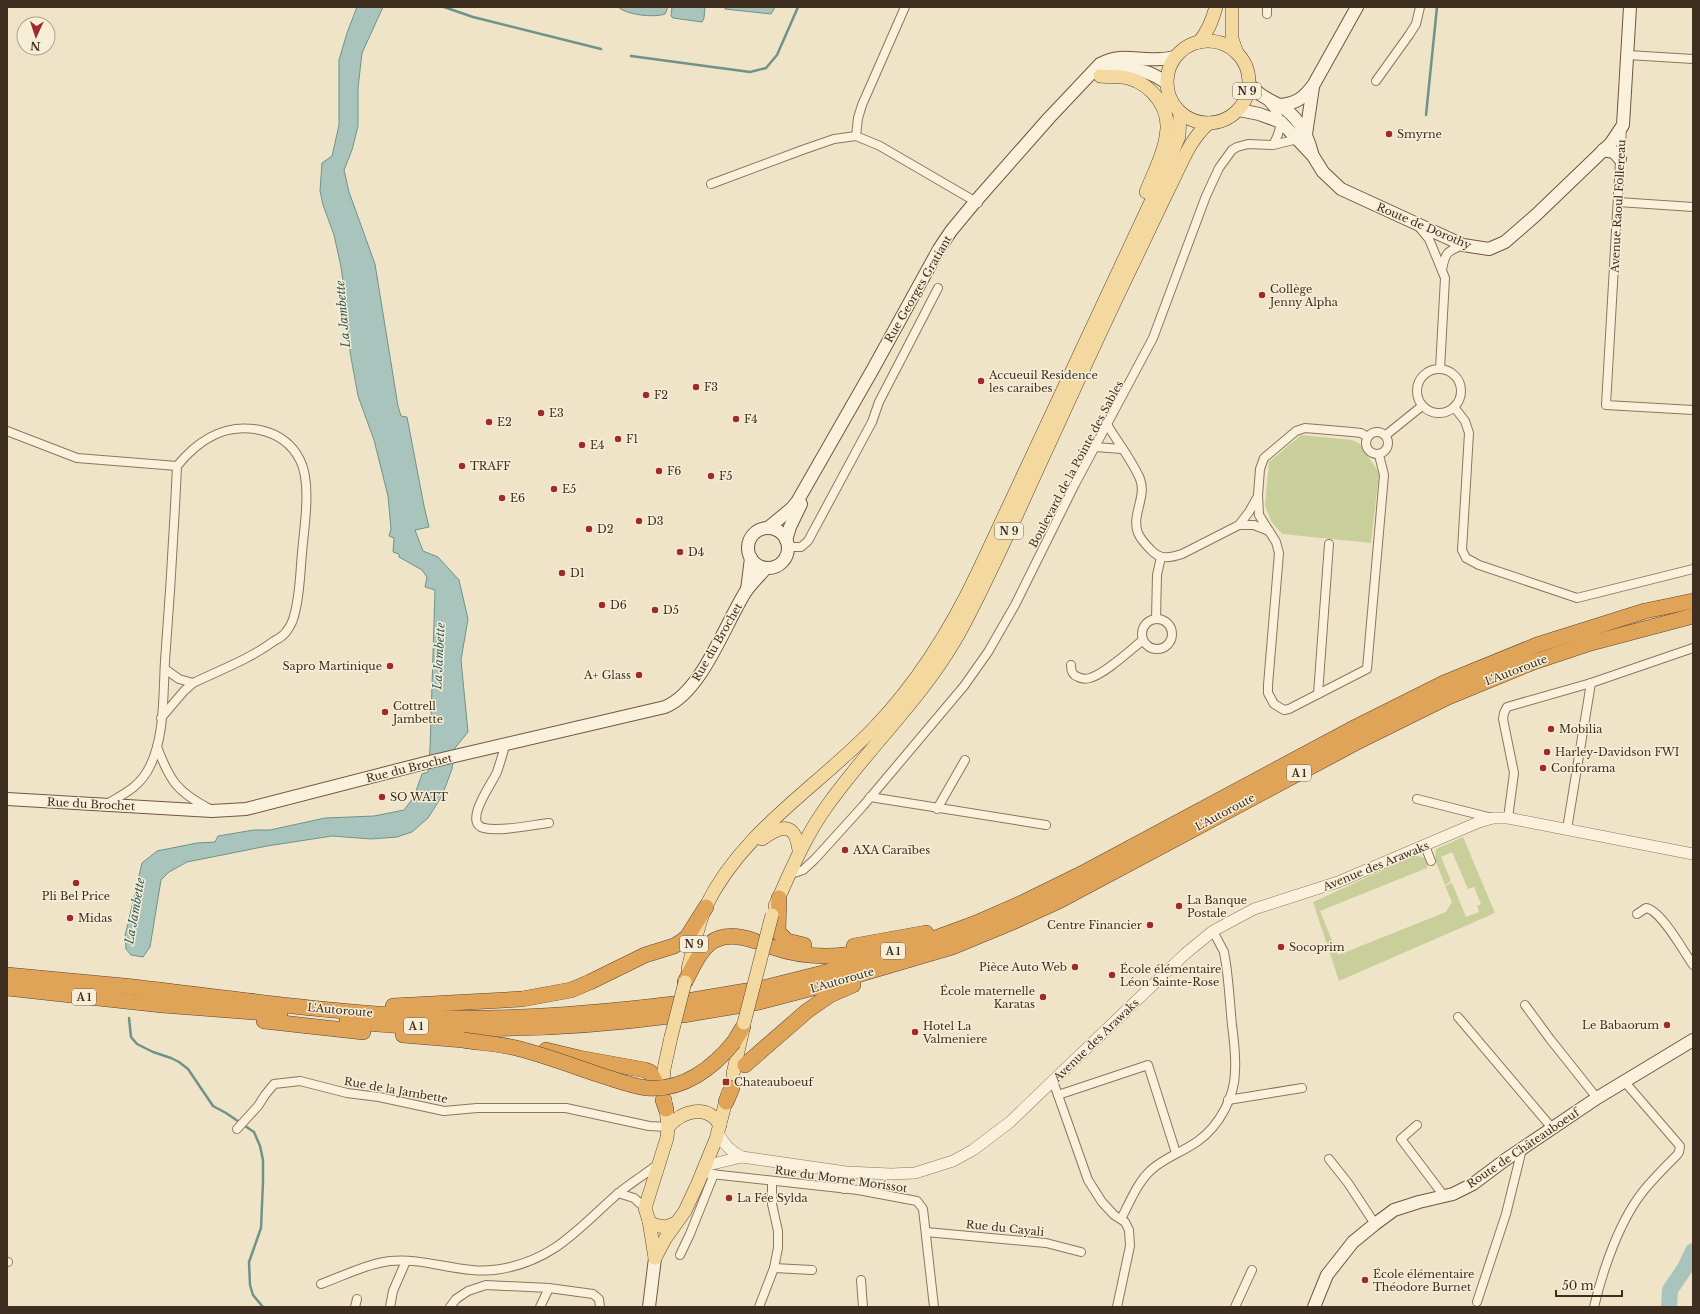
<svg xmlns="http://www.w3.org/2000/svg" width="1700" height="1314" viewBox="0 0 1700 1314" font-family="'Libre Baskerville',serif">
	<rect width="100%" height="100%" fill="#f0e4c8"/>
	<g fill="#c9cf9b">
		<polygon points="1301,435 1352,440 1360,444 1379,473 1371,543 1282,534 1271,521 1265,505 1269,462"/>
		<path d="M1463 837 1495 913 1339 981 1313 902 1414 856C1421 856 1424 857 1429 862L1427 868 1320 911 1338 955 1446 912 1452 902 1445 886 1452 883 1466 917 1479 912 1477 906 1481 904 1474 887 1468 889 1452 852 1441 857 1451 881 1445 885 1435 860 1436 849Z"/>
	</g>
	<g fill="#a9c4bc" stroke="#6f938a">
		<polygon points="357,7 383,7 362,53 358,88 358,126 352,150 344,170 349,192 375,264 398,406 401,416 407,417 424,506 429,527 415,530 423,551 438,557 459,580 468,619 461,660 468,732 455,748 452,769 442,796 428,818 412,832 397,837 371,839 332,836 267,846 187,862 169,872 161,880 150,947 143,957 131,955 126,949 125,936 142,863 157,851 197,843 215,842 218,836 254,830 270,830 325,818 374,816 404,810 414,797 422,774 428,772 430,749 435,590 425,587 427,577 422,570 399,557 399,554 393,552 394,538 389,536 391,529 388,496 374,440 358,396 350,352 347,309 341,267 334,235 323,205 320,191 322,163 332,156 339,125 339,60 347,33"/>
		<path d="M618 7H668L665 14C655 18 626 15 618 7Z"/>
		<polygon points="672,7 705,7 704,18 702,22 673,18 671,16"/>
		<polygon points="725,7 775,7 771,14 725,9"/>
	</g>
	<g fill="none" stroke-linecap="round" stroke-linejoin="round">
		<g stroke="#6f938a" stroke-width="2.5">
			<polyline points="444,7 473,17 601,49"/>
			<polyline points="631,56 750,72 766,68 777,55 798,7"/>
			<polyline points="1426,115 1437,7"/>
			<polyline points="129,1018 131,1037 137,1044 153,1052 171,1058 179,1062 188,1069 213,1106 226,1113 254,1132 260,1146 263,1160 263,1182 261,1228 249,1262 250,1285 253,1295 263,1307"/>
		</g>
		<polyline stroke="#a9c4bc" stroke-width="16" points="1669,1307 1670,1290 1685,1268 1693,1251"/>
		<g stroke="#8d765c" stroke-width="10">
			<g id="minor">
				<polyline points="1267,14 1267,7"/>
				<polyline points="1628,55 1693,59"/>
				<polyline points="1376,81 1409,35 1416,24 1420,7"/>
				<path d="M1269 103C1283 118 1283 127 1273 145"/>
				<polyline points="1622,127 1606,405 1693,410"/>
				<polyline points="856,136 858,118 862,105 905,7"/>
				<polyline points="711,184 805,149 834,139 856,136 880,146 978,203"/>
				<polyline points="1618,202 1693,207"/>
				<polyline points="1419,227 1429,239 1445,278 1440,369"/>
				<path d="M1442 270C1445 253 1447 251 1463 245"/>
				<circle cx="1439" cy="391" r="22"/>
				<polyline points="1454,407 1465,421 1469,433 1462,550 1466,558 1479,565 1577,598 1693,569"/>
				<path d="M1108 426C1117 441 1133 462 1140 479 1147 497 1131 515 1138 533 1141 540 1146 545 1151 550 1160 560 1170 558 1182 554L1239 525 1249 512 1258 496"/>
				<polyline points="7,431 77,458 177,466"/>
				<circle cx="1377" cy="443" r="11"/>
				<polyline points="1386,435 1422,406"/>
				<polyline points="1368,437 1361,433 1352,432 1305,428 1296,431 1264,458 1260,469 1258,495 1259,515 1276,542 1279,553 1268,685 1268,693 1274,704 1284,710 1289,709 1367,669 1384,475 1379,455"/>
				<polyline points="1095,447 1122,449"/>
				<polyline points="1239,525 1254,525 1269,531"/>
				<polyline points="788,547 801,547 808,541 872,422 879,402 938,288"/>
				<polyline points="1156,619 1157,575 1161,557"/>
				<circle cx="1157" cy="634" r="15"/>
				<path d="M1071 665C1071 671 1072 675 1078 677 1082 679 1086 679 1090 678 1106 673 1129 651 1143 640"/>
				<polyline points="165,669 179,679 193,683"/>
				<polyline points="1318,694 1329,544"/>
				<path d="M505 745C503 754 500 763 497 772 493 782 462 823 484 828 500 832 532 825 549 823"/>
				<path d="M157 747C170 781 177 792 210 809"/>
				<polyline points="870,797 1046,825"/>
				<polyline points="1417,799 1492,818"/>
				<path d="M105 805C124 794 141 786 150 766 165 736 163 693 165 661 170 596 174 531 177 466 199 439 225 423 260 430 278 434 292 444 300 460 312 483 304 528 302 553 300 574 300 596 294 616 293 621 289 628 286 632 283 636 278 639 274 641 250 659 220 670 193 683L184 691 161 718"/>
				<polyline points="937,809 965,760"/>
				<polyline points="1508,818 1514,773 1503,719 1504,713 1507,707 1591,683 1693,648"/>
				<polyline points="1567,829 1591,683"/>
				<polyline points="1425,846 1431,861"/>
				<polyline points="788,875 803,870 815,859 863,806 964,686 988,652 1015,605 1075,484 1153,338 1206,196 1219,168 1232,150 1237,147 1248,144 1273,145 1298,139"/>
				<path d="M1637 914 1646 908C1661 910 1684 952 1693 965"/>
				<polyline points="1525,1005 1550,1039 1597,1098"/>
				<polyline points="1458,1017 1552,1128"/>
				<polyline points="1053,1081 1088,1180 1102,1202 1114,1215 1125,1222 1129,1230 1130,1246 1117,1307"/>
				<polyline points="1058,1095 1148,1065 1176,1153"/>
				<polyline points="1228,1100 1302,1088"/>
				<polyline points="1417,1125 1401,1139 1444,1196"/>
				<polyline points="237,1129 258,1106 265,1095 274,1084 300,1081 347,1093 379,1097 444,1111 477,1108 566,1108 649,1126 668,1127"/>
				<polyline points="1329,1159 1348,1183 1375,1224"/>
				<polyline points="702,1173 858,1190 917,1201 923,1209 934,1307"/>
				<polyline points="844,1189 846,1172"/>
				<polyline points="618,1193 634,1198 645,1208"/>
				<path d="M1121 1219C1130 1202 1137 1183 1151 1170 1165 1157 1183 1152 1198 1141 1219 1126 1235 1097 1235 1071 1236 1055 1234 1040 1232 1025 1230 1005 1229 984 1226 964L1224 952 1213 931"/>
				<polyline points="926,1232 1046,1243 1081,1252"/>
				<polyline points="680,1255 690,1234 714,1174"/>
				<polyline points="7,1262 8,1262"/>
				<polyline points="774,1268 812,1270"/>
				<polyline points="861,1280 863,1307"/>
				<path d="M321 1284C343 1276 366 1264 390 1261 427 1257 464 1276 501 1269 553 1260 577 1230 614 1197 627 1185 643 1176 657 1165"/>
				<polyline points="1477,1302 1506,1214 1522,1149"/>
				<polyline points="355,1307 357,1299"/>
				<polyline points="390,1307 393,1291 406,1261"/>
				<polyline points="450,1307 456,1299 468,1291 486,1285 549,1288 593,1294 599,1299 600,1307"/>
				<polyline points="540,1307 549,1288"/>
				<polyline points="759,1307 774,1268 778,1248 778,1231 772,1204 772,1181"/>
				<polyline points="1235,1307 1252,1270"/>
				<path d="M1594 1307C1603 1269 1620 1219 1645 1189 1655 1177 1666 1166 1677 1155L1679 1152 1680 1146 1624 1081"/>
			</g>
		</g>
		<g stroke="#8d765c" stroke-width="12">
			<g id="tertiary">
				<path d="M718 1133C724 1144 730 1151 742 1157"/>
				<polyline points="704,1166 742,1157 846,1172 891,1174 915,1173 953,1161 973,1150 1010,1122 1185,954 1213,931 1254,909 1338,882 1479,822 1493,818 1508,818 1693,854"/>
			</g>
		</g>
		<g stroke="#6f573f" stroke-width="14">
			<g id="secondary">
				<path d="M1100 76C1123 64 1146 68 1167 83"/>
				<path d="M1249 84C1260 96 1266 98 1279 105 1298 116 1307 133 1312 153"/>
				<path d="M1279 105C1296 104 1304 98 1314 84L1357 7"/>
				<polyline points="1239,110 1259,114 1281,122 1313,156 1323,172 1341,189 1463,245 1489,249 1505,242 1536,215 1611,143 1623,125 1630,7"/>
				<polyline points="1306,134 1313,87"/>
				<polyline points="1603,150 1614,152 1620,159"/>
				<path d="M768 528 791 509 797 502 873 369 939 249 951 231 975 202 1049 118 1100 64C1122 52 1137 61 1160 59 1165 59 1170 58 1175 57"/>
				<circle cx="768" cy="548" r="20"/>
				<polyline points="786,540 790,527 801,504"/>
				<polyline points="747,590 751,558"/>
				<path d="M7 799 212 811 246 809 429 762 665 707C702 692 725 624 746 591 752 583 760 575 766 568"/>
				<polyline points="649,1307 655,1258"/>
				<polyline points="1314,1307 1327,1275 1353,1242 1375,1224 1394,1210 1419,1202 1453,1194 1473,1184 1505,1160 1597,1098 1693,1040"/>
			</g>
		</g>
		<g stroke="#5b4430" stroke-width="14">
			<g id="primary">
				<polyline points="1232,7 1232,39 1237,53"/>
				<circle cx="1208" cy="82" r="41"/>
				<path d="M1199 42C1208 32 1212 21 1216 7"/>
				<path d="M1100 76C1109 77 1119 76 1128 78 1153 85 1172 110 1166 137 1163 156 1153 174 1146 192"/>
				<path d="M762 839C783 824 795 823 799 850"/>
				<path d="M775 906C791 871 804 838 827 806 870 745 928 693 963 626 995 566 1021 504 1050 442 1080 376 1110 311 1142 245 1152 224 1162 202 1173 180 1183 160 1191 138 1209 123"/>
				<path d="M688 969C693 949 698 924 706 906 743 830 819 786 875 727 919 681 951 629 978 572L1162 178 1179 136 1180 113"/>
				<polyline points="733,1074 743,1029"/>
				<polyline points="663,1082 664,1069 671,1037"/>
				<polyline points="665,1100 668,1127 667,1138 645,1208 649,1221 654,1225 665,1227 676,1223"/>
				<path d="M668 1127C682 1111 707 1103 720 1125"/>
				<polyline points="649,1221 655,1258"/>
				<polyline points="655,1258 665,1239 685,1211 698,1183 716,1139 728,1093"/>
			</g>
		</g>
		<g stroke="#5b4430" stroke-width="16">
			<g id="motorway">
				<polyline points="779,898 778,932 787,941 804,945"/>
				<polyline points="854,946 926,933"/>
				<path d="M772 947C803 958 837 958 868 951"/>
				<path d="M7 975C46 979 85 982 124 986 233 998 342 1015 452 1018 526 1019 600 1013 673 1004"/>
				<path d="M685 982C702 948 712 926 755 941"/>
				<polyline points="7,988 162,1005 280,1014"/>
				<polyline points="759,989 823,973 930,940 976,923 1024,902 1081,874 1350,730 1444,683 1537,645 1645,611 1693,601"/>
				<polyline points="687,1001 746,991"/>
				<polyline points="755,1003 813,988 952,947 1015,921 1059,901 1361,740 1448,697 1531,663 1591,643 1693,616"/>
				<polyline points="393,1006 522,999 571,990 590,982 645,955 674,946 682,941 687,937 706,907"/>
				<polyline points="683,1015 743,1005"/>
				<polyline points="264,1021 363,1032"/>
				<path d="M347 1021C454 1033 563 1030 670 1016"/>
				<polyline points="403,1035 475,1041"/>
				<polyline points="734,1042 743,1027"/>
				<polyline points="546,1050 579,1058 645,1070 650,1072 656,1083"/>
				<polyline points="745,1065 807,1011 830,995 853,985"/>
				<polyline points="663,1100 666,1109"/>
				<polyline points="726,1102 732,1088"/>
			</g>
		</g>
		<use href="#minor" stroke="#faf1dc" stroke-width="8"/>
		<use href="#tertiary" stroke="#faf1dc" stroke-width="11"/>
		<use href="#secondary" stroke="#faf1dc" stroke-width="12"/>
		<use href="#primary" stroke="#f3d9a0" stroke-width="13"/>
		<use href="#motorway" stroke="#e0a458" stroke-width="15"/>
		<g stroke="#5b4430" stroke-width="14" stroke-linecap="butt">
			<g id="primary-bridge">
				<polyline points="744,1023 772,915"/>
				<polyline points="671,1037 685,982"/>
			</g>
		</g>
		<g stroke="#5b4430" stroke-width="16" stroke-linecap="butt">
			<path id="motorway-bridge" d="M463 1040C481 1043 502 1044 520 1049 547 1056 573 1066 600 1075 616 1080 631 1086 647 1088 683 1091 713 1068 734 1042"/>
		</g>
		<use href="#primary-bridge" stroke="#f3d9a0" stroke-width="13"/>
		<use href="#motorway-bridge" stroke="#e0a458" stroke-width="15"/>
	</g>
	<g fill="#9e2a2b" stroke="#f7eed8" stroke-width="1.5">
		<circle cx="1389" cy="134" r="4"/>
		<circle cx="1262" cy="295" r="4"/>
		<circle cx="981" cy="381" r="4"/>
		<circle cx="696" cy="387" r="4"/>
		<circle cx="646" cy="395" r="4"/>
		<circle cx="541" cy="413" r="4"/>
		<circle cx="736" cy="419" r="4"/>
		<circle cx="489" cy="422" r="4"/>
		<circle cx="618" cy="439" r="4"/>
		<circle cx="582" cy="445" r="4"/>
		<circle cx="462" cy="466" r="4"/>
		<circle cx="659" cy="471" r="4"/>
		<circle cx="711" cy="476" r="4"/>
		<circle cx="554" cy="489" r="4"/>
		<circle cx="502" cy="498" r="4"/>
		<circle cx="639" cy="521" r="4"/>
		<circle cx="589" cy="529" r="4"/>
		<circle cx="680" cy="552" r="4"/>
		<circle cx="562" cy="573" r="4"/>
		<circle cx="602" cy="605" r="4"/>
		<circle cx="655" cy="610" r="4"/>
		<circle cx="390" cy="666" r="4"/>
		<circle cx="639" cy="675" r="4"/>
		<circle cx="385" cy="712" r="4"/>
		<circle cx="1551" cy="729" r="4"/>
		<circle cx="1547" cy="752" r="4"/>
		<circle cx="1543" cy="768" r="4"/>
		<circle cx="382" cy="797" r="4"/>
		<circle cx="845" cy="850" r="4"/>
		<circle cx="76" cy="883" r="4"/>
		<circle cx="1179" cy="906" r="4"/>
		<circle cx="70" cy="918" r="4"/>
		<circle cx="1150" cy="925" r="4"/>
		<circle cx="1281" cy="947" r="4"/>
		<circle cx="1075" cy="967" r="4"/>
		<circle cx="1112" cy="975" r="4"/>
		<circle cx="1043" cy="997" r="4"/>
		<circle cx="1667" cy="1025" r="4"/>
		<circle cx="915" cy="1032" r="4"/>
		<rect x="722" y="1078" width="8" height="8" rx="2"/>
		<circle cx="729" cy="1198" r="4"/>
		<circle cx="1365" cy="1280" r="4"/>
	</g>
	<g text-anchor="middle" stroke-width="3" stroke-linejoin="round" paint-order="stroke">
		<g fill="#f7eed8" stroke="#756857" stroke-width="1">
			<rect x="1233" y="83" width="28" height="16" rx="3"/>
			<rect x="995" y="523" width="28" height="16" rx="3"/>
			<rect x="1287" y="765" width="24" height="16" rx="3"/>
			<rect x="680" y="936" width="28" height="16" rx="3"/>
			<rect x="881" y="943" width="24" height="16" rx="3"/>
			<rect x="72" y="989" width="24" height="16" rx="3"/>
			<rect x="404" y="1018" width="24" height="16" rx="3"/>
		</g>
		<g font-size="10" font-weight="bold" fill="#3d2e20">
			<text x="1247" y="95">N 9</text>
			<text x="1009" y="535">N 9</text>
			<text x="1299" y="777">A 1</text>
			<text x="694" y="948">N 9</text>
			<text x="893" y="955">A 1</text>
			<text x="84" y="1001">A 1</text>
			<text x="416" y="1030">A 1</text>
		</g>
		<g font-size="11" fill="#3d2e20" stroke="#f7eed8" text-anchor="start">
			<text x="1397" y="138">Smyrne</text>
			<text x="1270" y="293">Collège<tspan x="1270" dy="13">Jenny Alpha</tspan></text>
			<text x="989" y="379">Accueuil Residence<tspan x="989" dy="13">les caraibes</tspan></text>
			<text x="704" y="391">F3</text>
			<text x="654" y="399">F2</text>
			<text x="549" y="417">E3</text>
			<text x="744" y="423">F4</text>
			<text x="497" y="426">E2</text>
			<text x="626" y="443">F1</text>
			<text x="590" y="449">E4</text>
			<text x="470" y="470">TRAFF</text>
			<text x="667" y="475">F6</text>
			<text x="719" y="480">F5</text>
			<text x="562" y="493">E5</text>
			<text x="510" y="502">E6</text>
			<text x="647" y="525">D3</text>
			<text x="597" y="533">D2</text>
			<text x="688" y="556">D4</text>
			<text x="570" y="577">D1</text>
			<text x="610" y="609">D6</text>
			<text x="663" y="614">D5</text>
			<text x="382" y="670" text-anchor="end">Sapro Martinique</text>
			<text x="631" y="679" text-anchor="end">A+ Glass</text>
			<text x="393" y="710">Cottrell<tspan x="393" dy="13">Jambette</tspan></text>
			<text x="1559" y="733">Mobilia</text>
			<text x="1555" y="756">Harley-Davidson FWI</text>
			<text x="1551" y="772">Conforama</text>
			<text x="390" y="801">SO WATT</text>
			<text x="853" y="854">AXA Caraïbes</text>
			<text x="76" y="900" text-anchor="middle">Pli Bel Price</text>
			<text x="1187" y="904">La Banque<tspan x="1187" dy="13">Postale</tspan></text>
			<text x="78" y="922">Midas</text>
			<text x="1142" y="929" text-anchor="end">Centre Financier</text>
			<text x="1289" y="951">Socoprim</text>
			<text x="1067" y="971" text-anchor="end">Pièce Auto Web</text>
			<text x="1120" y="973">École élémentaire<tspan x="1120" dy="13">Léon Sainte-Rose</tspan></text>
			<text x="1035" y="995" text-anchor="end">École maternelle<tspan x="1035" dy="13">Karatas</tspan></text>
			<text x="1659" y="1029" text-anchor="end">Le Babaorum</text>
			<text x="923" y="1030">Hotel La<tspan x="923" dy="13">Valmeniere</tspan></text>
			<text x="734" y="1086">Chateauboeuf</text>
			<text x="737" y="1202">La Fée Sylda</text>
			<text x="1373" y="1278">École élémentaire<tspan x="1373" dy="13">Théodore Burnet</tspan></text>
		</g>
		<g font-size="11" fill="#3d2e20" stroke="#f7eed8">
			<text transform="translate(1618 206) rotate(-87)" y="4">Avenue Raoul Follereau</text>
			<text transform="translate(1424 226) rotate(23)" y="4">Route de Dorothy</text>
			<text transform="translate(918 289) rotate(-60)" y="4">Rue Georges Gratiant</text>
			<text transform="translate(1076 464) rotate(-62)" y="4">Boulevard de la Pointe des Sables</text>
			<text transform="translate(717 642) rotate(-60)" y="4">Rue du Brochet</text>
			<text transform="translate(1516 670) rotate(-21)" y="4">L'Autoroute</text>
			<text transform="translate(409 768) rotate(-14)" y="4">Rue du Brochet</text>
			<text transform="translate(91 804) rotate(3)" y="4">Rue du Brochet</text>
			<text transform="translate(1225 812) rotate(-28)" y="4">L'Autoroute</text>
			<text transform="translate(1376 866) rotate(-22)" y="4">Avenue des Arawaks</text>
			<text transform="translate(842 980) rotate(-16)" y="4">L'Autoroute</text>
			<text transform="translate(340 1010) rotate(5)" y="4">L'Autoroute</text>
			<text transform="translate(1096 1040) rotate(-44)" y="4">Avenue des Arawaks</text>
			<text transform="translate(396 1090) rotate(10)" y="4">Rue de la Jambette</text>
			<text transform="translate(1523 1148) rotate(-34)" y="4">Route de Châteauboeuf</text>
			<text transform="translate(841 1179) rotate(8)" y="4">Rue du Morne Morissot</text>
			<text transform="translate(1005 1228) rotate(6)" y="4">Rue du Cayali</text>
		</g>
		<g font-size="12" font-style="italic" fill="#2f5d5a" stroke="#f7eed8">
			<text transform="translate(343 314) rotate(-95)" y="4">La Jambette</text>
			<text transform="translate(439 656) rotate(-87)" y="4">La Jambette</text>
			<text transform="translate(135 911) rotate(-80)" y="4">La Jambette</text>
		</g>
	</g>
	<rect width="1700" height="1314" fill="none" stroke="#3d2e20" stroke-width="16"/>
	<g transform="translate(36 36) rotate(183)"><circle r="19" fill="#f7eed8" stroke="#ada18e"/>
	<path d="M0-3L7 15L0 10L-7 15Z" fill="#9e2a2b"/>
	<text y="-6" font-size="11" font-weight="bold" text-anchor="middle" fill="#3d2e20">N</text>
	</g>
	<path d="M1556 1290v6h66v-6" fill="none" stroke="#3d2e20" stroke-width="2"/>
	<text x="1562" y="1290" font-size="12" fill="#3d2e20" stroke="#f7eed8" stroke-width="3" paint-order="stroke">50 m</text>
</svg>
